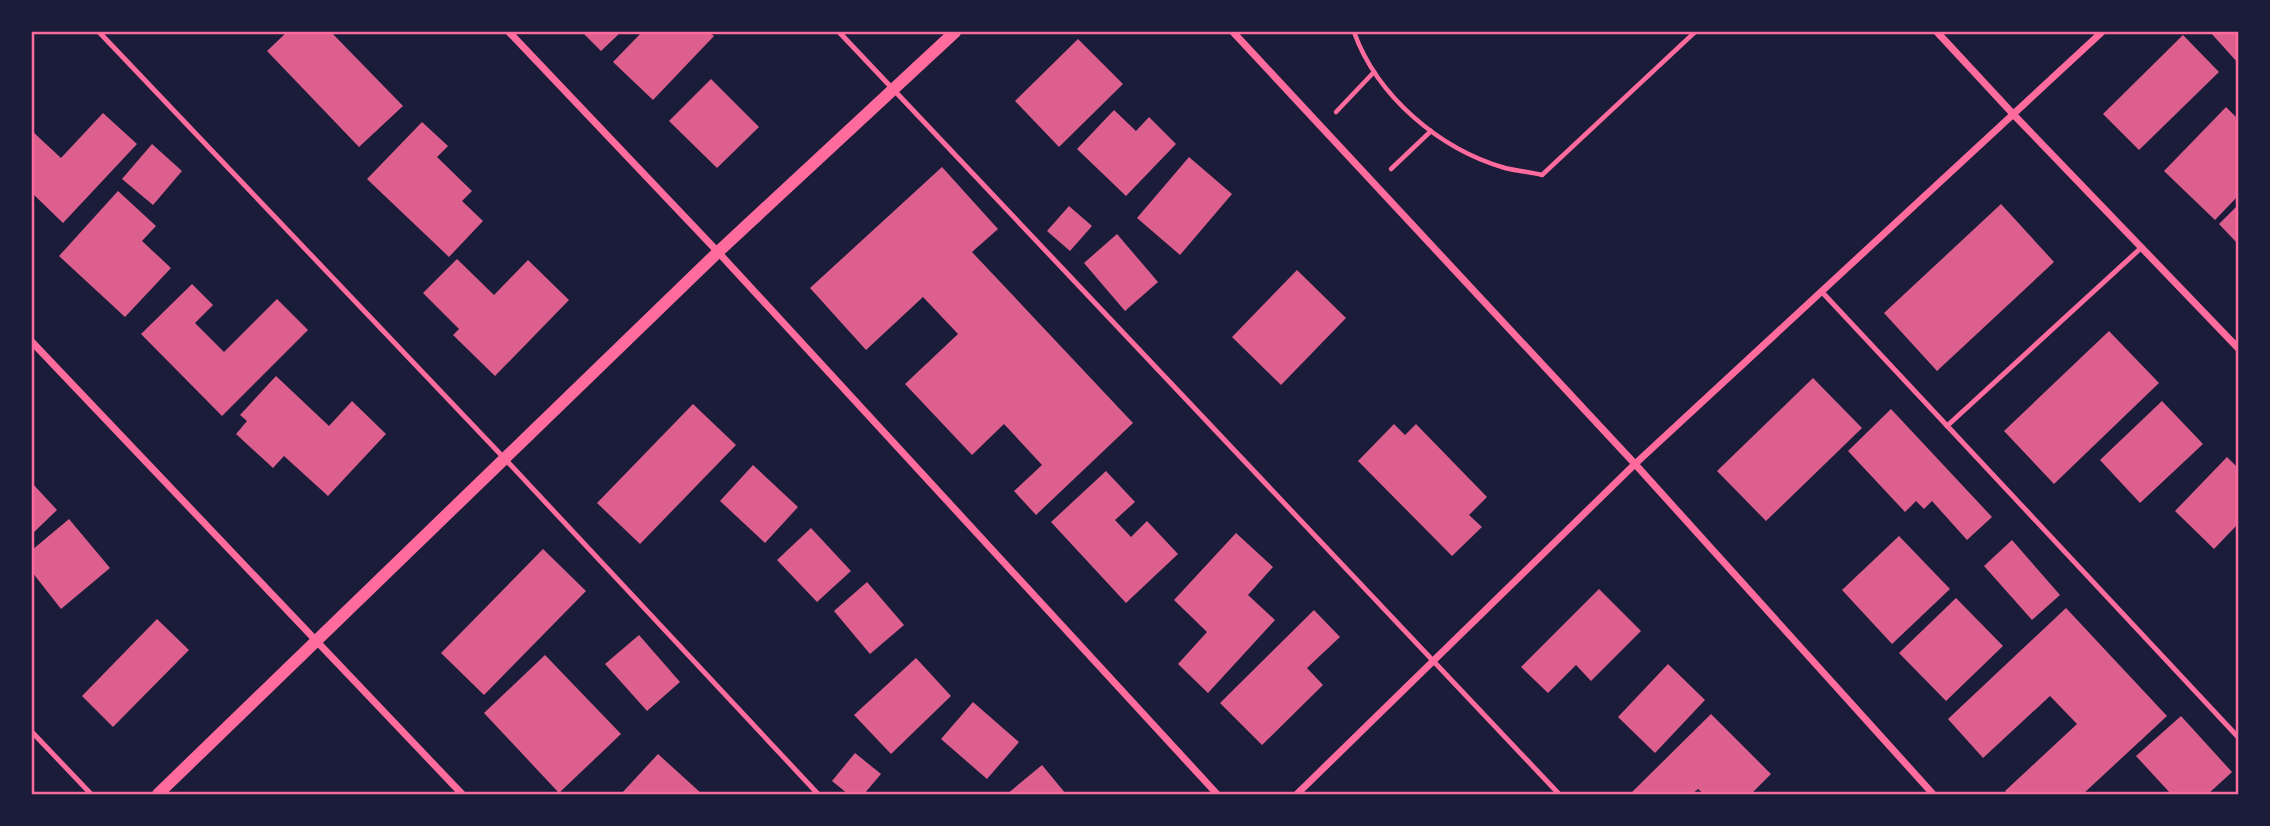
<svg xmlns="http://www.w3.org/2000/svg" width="2270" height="826" viewBox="0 0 2270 826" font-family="Raleway,sans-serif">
	<rect width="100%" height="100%" fill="#1b1b3a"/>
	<g fill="#dd5f8e">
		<polygon points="287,32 331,32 403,106 359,147 267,51"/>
		<polygon points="582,32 621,32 601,51"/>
		<polygon points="642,32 709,32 714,36 653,100 613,62"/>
		<polygon points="2210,32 2238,32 2238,63"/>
		<polygon points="2183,35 2219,72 2139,150 2103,114"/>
		<polygon points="1078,39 1123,84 1059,147 1015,101"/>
		<polygon points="711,79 759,127 717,168 669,121"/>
		<polygon points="2226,107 2238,119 2238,196 2215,220 2164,171"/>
		<polygon points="1114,110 1136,131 1149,117 1176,144 1126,196 1077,149"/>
		<polygon points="103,113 137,144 63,223 32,193 32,131 61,158"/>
		<polygon points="422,122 448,146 437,157 472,191 462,201 483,221 449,257 367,179"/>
		<polygon points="152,144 182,171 153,205 122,179"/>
		<polygon points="1189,157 1232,194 1180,255 1137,218"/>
		<polygon points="942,167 998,229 972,252 1133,423 1036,515 1014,491 1042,465 1004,424 972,455 905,384 958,334 923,297 866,350 810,288"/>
		<polygon points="118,191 156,226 142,241 171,268 125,317 59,256"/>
		<polygon points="2001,204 2054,262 1937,371 1884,313"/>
		<polygon points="2238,205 2238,244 2219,224"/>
		<polygon points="1069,206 1092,226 1070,251 1047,231"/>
		<polygon points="1117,234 1158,282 1125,311 1084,263"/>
		<polygon points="457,259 494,295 528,260 569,300 495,376 453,335 459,329 423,293"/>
		<polygon points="1297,270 1346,318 1281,385 1232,337"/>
		<polygon points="192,284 213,305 195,323 224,352 277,299 308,330 222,416 141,334"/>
		<polygon points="2109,331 2159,383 2054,484 2004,431"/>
		<polygon points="276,376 329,426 352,401 386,434 328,496 284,456 273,468 236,434 247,421 240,415"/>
		<polygon points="1813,378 1862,428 1766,521 1717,471"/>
		<polygon points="2162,401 2203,444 2140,503 2100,460"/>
		<polygon points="693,404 736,445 640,544 597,503"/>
		<polygon points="1891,409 1992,517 1967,540 1932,501 1924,509 1916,501 1905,512 1848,451"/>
		<polygon points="1394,424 1405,435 1416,424 1487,497 1469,515 1482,527 1452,556 1358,461"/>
		<polygon points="2227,457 2238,468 2238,524 2214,549 2175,511"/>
		<polygon points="753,465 798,507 765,543 720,501"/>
		<polygon points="1106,471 1135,502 1115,520 1131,537 1147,521 1178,554 1126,603 1051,522"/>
		<polygon points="32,483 57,510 32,534"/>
		<polygon points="69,519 110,568 61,609 32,572 32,550"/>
		<polygon points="811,528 851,571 817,602 777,560"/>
		<polygon points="1236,533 1273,567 1248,595 1275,620 1208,693 1178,664 1207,632 1174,600"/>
		<polygon points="1899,536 1950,589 1892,644 1842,590"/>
		<polygon points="2012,540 2060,595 2032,620 1984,566"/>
		<polygon points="543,549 586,591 484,695 441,653"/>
		<polygon points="867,582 904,625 870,654 834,611"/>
		<polygon points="1599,589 1641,631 1591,681 1576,665 1548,693 1521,667"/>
		<polygon points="1956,598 2003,646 1946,701 1899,653"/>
		<polygon points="2066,608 2167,716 2083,794 2009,794 2005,791 2077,724 2050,696 1983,758 1948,719"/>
		<polygon points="1314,610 1340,637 1307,668 1323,685 1262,745 1220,703"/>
		<polygon points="157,619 189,650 113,727 82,696"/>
		<polygon points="639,635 680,682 647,711 605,664"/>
		<polygon points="545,655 621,734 559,793 484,713"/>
		<polygon points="916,658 951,696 891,754 854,715"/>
		<polygon points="1668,664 1705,700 1655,753 1618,717"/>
		<polygon points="973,702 1019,742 987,779 941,739"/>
		<polygon points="1711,714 1771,774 1751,794 1704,794 1698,789 1692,794 1630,794"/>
		<polygon points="2181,716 2232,772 2208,794 2171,794 2136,756"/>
		<polygon points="855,753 881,774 864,794 848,794 832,781"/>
		<polygon points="658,754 702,794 621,794"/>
		<polygon points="1042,765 1066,794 1007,794"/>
	</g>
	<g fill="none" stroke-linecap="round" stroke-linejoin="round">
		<g stroke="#ff6b9d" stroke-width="4.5">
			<path d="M1354 32C1377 96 1439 149 1505 168 1517 171 1530 172 1542 175L1695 32"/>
			<polyline points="1336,112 1374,72"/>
			<polyline points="1391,169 1431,131"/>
		</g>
		<g stroke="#ff6b9d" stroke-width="5">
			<polyline points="99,32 505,459 818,794"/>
			<polyline points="839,32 1559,794"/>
			<polyline points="1822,292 2238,737"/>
			<polyline points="1947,426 2142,247"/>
			<polyline points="32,732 91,794"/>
		</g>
		<g stroke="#ff6b9d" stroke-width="7">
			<polyline points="509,32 718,252 1217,794"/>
			<polyline points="1233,32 1635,464 1933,794"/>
			<polyline points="1937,32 2014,115 2238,348"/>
			<polyline points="32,342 462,794"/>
			<polyline points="1297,794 1635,464 2102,32"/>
		</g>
		<polyline stroke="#ff6b9d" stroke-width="12" points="158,794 718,252 955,32"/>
	</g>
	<rect width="2270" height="826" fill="none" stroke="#1b1b3a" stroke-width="66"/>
	<rect x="33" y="33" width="2204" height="760" fill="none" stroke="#ff6b9d" stroke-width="2.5"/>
</svg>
